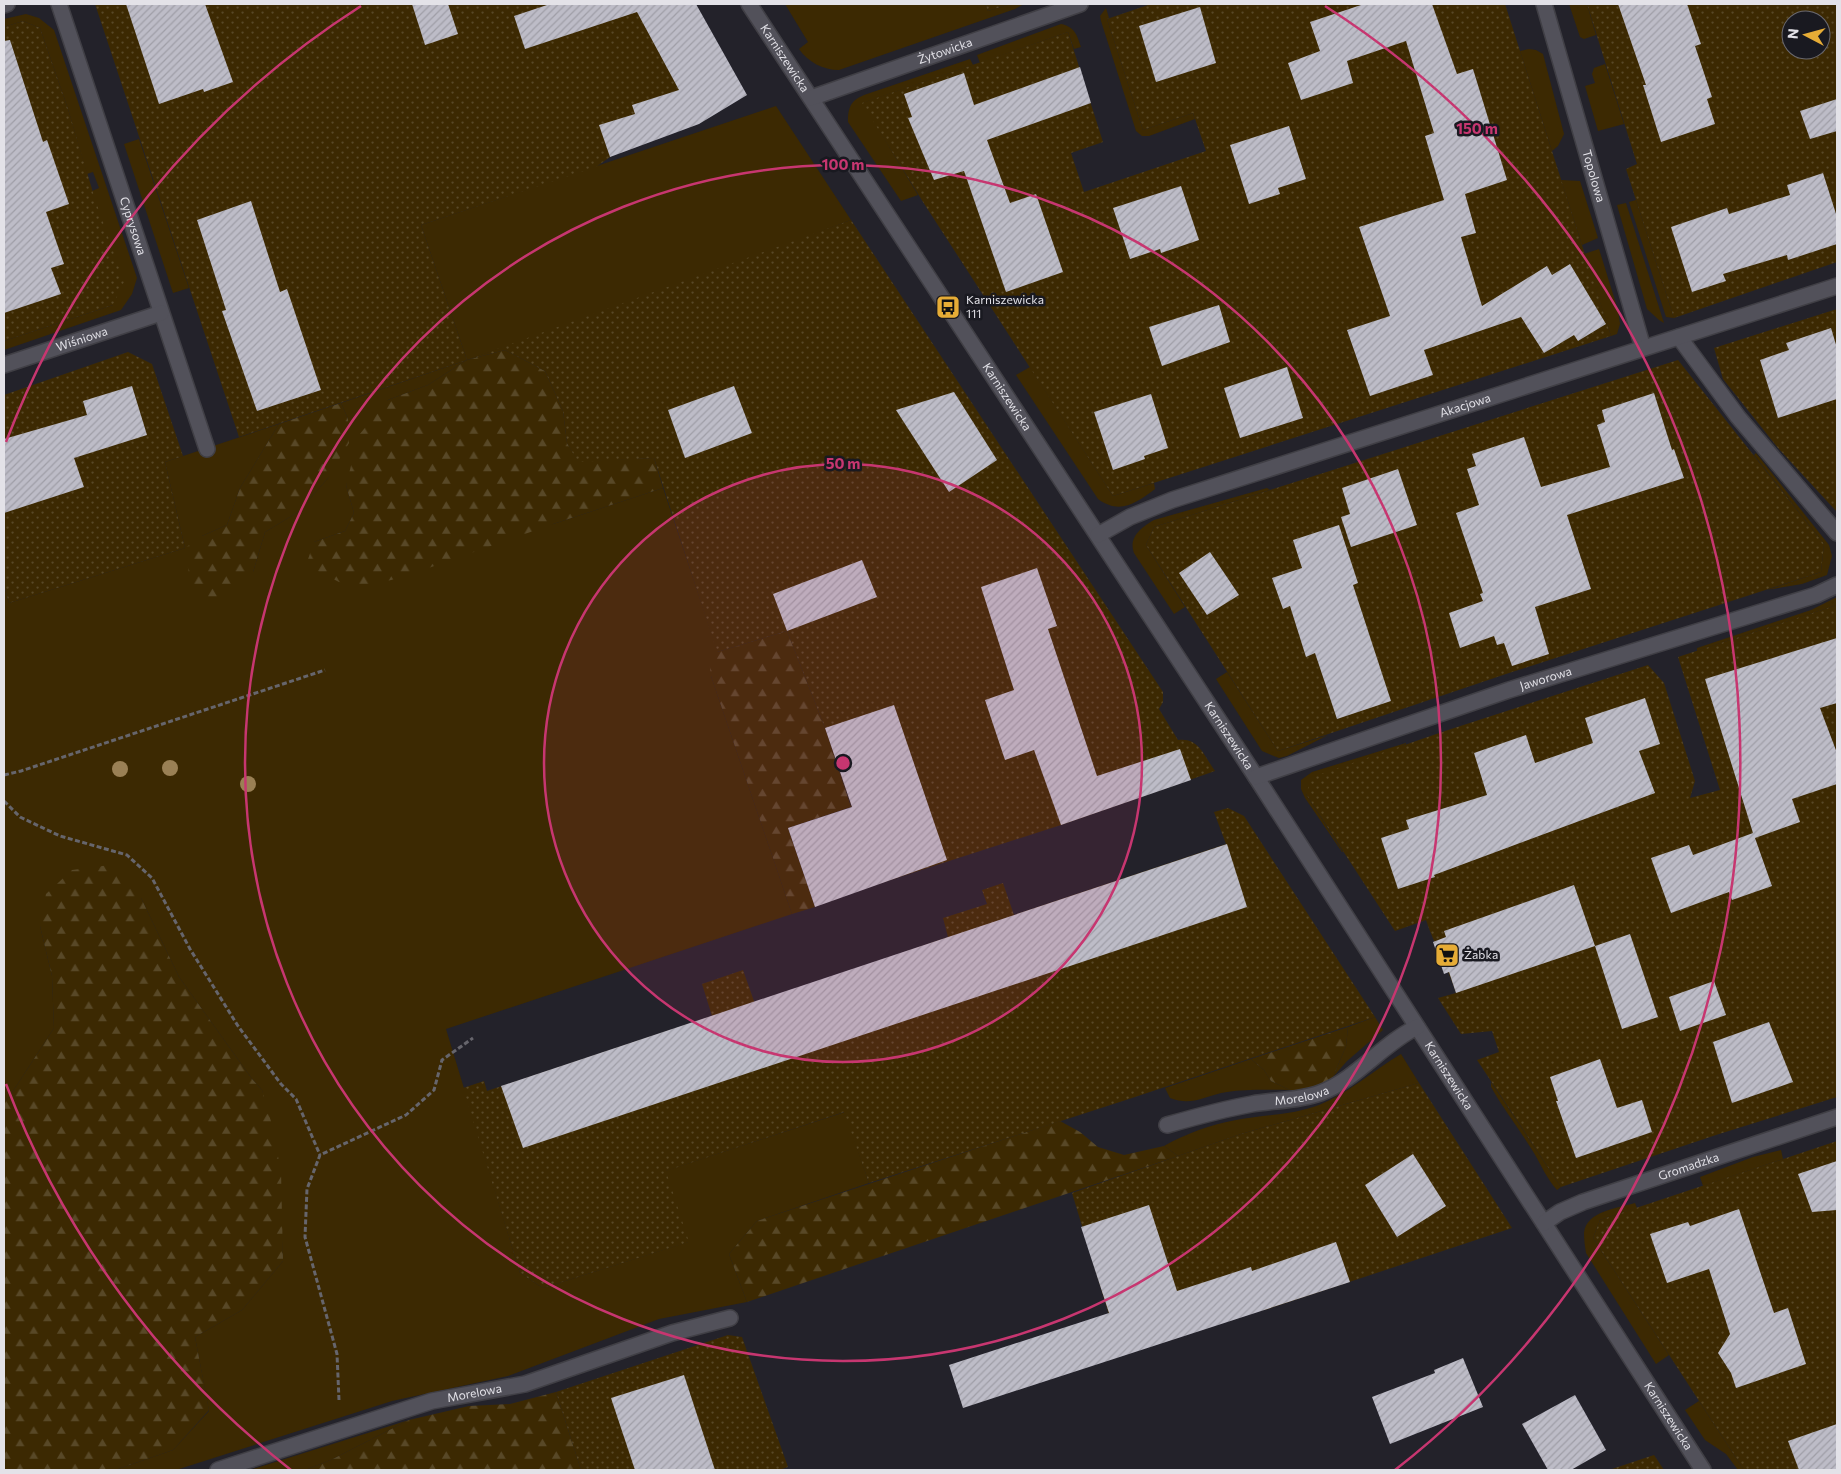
<svg xmlns="http://www.w3.org/2000/svg" width="1841" height="1474" viewBox="0 0 1841 1474" font-family="Commissioner,sans-serif">
	<defs>
		<pattern id="forest-firs" width="22" height="20" patternUnits="userSpaceOnUse" patternTransform="scale(1.25)"><rect width="22" height="20" fill="#3c2902"/><path d="M5 1l3.5 6h-7zM16 11l3.5 6h-7z" fill="#584827"/></pattern>
		<pattern id="garden-dots" width="8" height="8" patternUnits="userSpaceOnUse" patternTransform="scale(1.25)"><rect width="8" height="8" fill="#3c2902"/><path d="M2 2h.1M6 6h.1" fill="none" stroke="#584827" stroke-width="1.8" stroke-linecap="round"/></pattern>
		<pattern id="building-hatch" width="6" height="6" patternUnits="userSpaceOnUse" patternTransform="scale(1.25)"><rect width="6" height="6" fill="#bdbcc7"/><path d="M-1 1l2-2M0 6l6-6M5 7l2-2" fill="none" stroke="#9f9ea7"/></pattern>
	</defs>
	<rect width="100%" height="100%" fill="#23222a"/>
	<g fill="#3c2902">
		<path d="M785 4H985L988 11 1010 4H1024L1015 9 839 70C823 70 808 62 799 49L808 42Z"/>
		<polygon points="1569,4 1587,4 1596,35 1584,39 1580,37"/>
		<polygon points="1106,8 1109,18 1107,19 1143,130 1193,113 1195,119 1149,136 1142,136 1136,131 1101,21 1100,16"/>
		<polygon points="26,14 39,18 54,30 137,278 132,294 121,310 4,350 4,341 113,305 92,191 99,188 93,172 87,174 68,109 40,28 23,21 4,27 4,19"/>
		<path d="M1061 24C1075 27 1077 35 1081 47L1074 49 1068 32 980 63 977 55Z"/>
		<polygon points="1529,49 1536,50 1543,54 1564,134 1558,146 1552,151 1520,51"/>
		<path d="M970 59 973 65 863 103 918 195 901 201 848 122C848 108 850 101 864 95Z"/>
		<polygon points="1605,64 1624,124 1598,131 1585,86 1595,83 1592,74 1594,68"/>
		<polygon points="776,106 851,220 652,296 467,360 428,385 388,400 346,485 354,513 345,531 314,542 553,524 663,488 724,671 711,676 792,914 446,1029 520,1273 543,1288 688,1242 665,1171 845,1112 869,1183 757,1221 729,1254 747,1302 659,1319 508,1376 392,1401 176,1470 115,1470 173,1450 209,1411 195,1337 242,1310 283,1261 282,1240 262,1090 252,1079 179,977 141,898 40,926 52,976 54,1028 10,1096 4,1102 4,585 9,603 185,548 165,462 279,424 240,488 227,525 202,536 253,572 265,532 298,512 328,478 348,419 341,403 467,360 421,225"/>
		<polygon points="139,139 189,288 173,293 124,144"/>
		<polygon points="1561,180 1580,181 1598,238 1582,245"/>
		<polygon points="1636,200 1674,318 1666,317 1629,202"/>
		<polygon points="1626,203 1664,323 1659,320 1647,309 1617,205"/>
		<polygon points="1599,249 1618,310 1620,324 1617,334 1611,336 1584,254"/>
		<path d="M1030 367 1113 496 1154 483 1155 489C1136 503 1120 515 1098 499L1016 375Z"/>
		<polygon points="1756,453 1829,545 1832,556 1827,575 1802,584 1767,590 1821,572 1824,544 1754,455"/>
		<path d="M1267 488 1270 490 1154 527 1146 545 1185 607 1174 614 1134 553C1128 537 1142 527 1154 520Z"/>
		<polygon points="1837,597 1837,605 1697,651 1697,648 1811,610"/>
		<polygon points="1227,672 1278,751 1328,735 1287,756 1279,758 1269,754 1262,751 1216,679"/>
		<polygon points="1406,743 1406,744 1306,794 1343,852 1342,852 1305,798 1301,789 1301,780 1312,772"/>
		<polygon points="1375,1017 1383,1030 1347,1061 1333,1077 1346,1046 1348,1027"/>
		<path d="M1401 1054 1419 1083 1241 1134 1178 1156 1164 1146C1187 1133 1210 1125 1236 1120 1263 1115 1293 1115 1319 1105 1349 1093 1374 1070 1401 1054Z"/>
		<path d="M1251 1059 1264 1070 1271 1081 1290 1090C1270 1090 1247 1089 1227 1092 1205 1095 1193 1107 1170 1098L1165 1088Z"/>
		<path d="M1491 1082 1561 1187 1557 1190C1547 1179 1541 1165 1534 1153 1520 1130 1504 1110 1491 1087Z"/>
		<polygon points="1781,1150 1783,1159 1703,1186 1700,1177 1753,1157"/>
		<path d="M1635 1203 1637 1208 1600 1220 1593 1238 1669 1355 1656 1364 1586 1253C1585 1247 1584 1240 1584 1233 1586 1211 1618 1208 1635 1203Z"/>
		<polygon points="1699,1401 1744,1470 1738,1470 1726,1454 1705,1440 1685,1410"/>
		<polygon points="409,1420 331,1460 305,1470 250,1470"/>
	</g>
	<g fill="url(#forest-firs)">
		<polygon points="505,350 545,371 563,411 567,443 578,461 654,458 663,488 553,524 403,577 367,586 339,582 306,565 314,542 345,531 354,513 346,485 359,435 388,400 428,385 467,360"/>
		<polygon points="341,403 348,419 349,443 328,478 298,512 265,532 253,572 229,596 206,600 191,588 185,548 202,536 227,525 240,488 279,424"/>
		<polygon points="787,631 825,728 851,807 788,828 815,907 792,914 711,676 709,660 717,652"/>
		<polygon points="110,865 141,898 179,977 252,1079 262,1090 270,1117 281,1171 283,1261 242,1310 195,1337 209,1410 173,1450 115,1470 4,1470 4,1102 10,1096 54,1028 52,976 40,926 46,894 72,870"/>
		<polygon points="1348,1027 1346,1046 1333,1077 1312,1090 1290,1090 1271,1081 1264,1070 1251,1059"/>
		<polygon points="1060,1121 1080,1132 1098,1147 1124,1155 1164,1146 1178,1156 747,1302 729,1254 757,1221"/>
		<polygon points="556,1392 581,1470 305,1470 331,1460 409,1420 469,1406 510,1404"/>
	</g>
	<g fill="url(#garden-dots)" fill-rule="evenodd">
		<path d="M95 4H691L703 23 699 103 610 157 596 167 421 225 467 360 851 220 1163 692V702L1159 709 1178 740C1199 737 1204 756 1215 771L1061 825 878 884 825 728 787 631 717 652 654 458 578 462 567 443 563 411 545 371 505 350 467 360 239 437Z"/>
		<polygon points="985,4 1010,4 988,11"/>
		<polygon points="1151,4 1505,4 1611,336 1113,496 923,202 862,103 1068,32 1103,142 1071,153 1084,192 1206,151 1193,113 1143,130 1107,19"/>
		<path d="M1587 4H1837V262L1674 318 1626 169 1637 164ZM1791 20H1821V50H1791Z"/>
		<polygon points="23,21 40,28 68,109 95,199 124,282 113,305 4,341 4,27"/>
		<polygon points="1837,309 1837,512 1778,448 1723,379 1714,348"/>
		<polygon points="128,352 152,364 183,456 165,462 185,548 9,603 4,585 4,395"/>
		<polygon points="1678,360 1824,544 1821,572 1506,674 1278,751 1146,545 1154,527"/>
		<path d="M1837 605V1097L1716 1135 1561 1187 1477 1060 1499 1052 1492 1031 1461 1034 1438 998 1456 993C1448 967 1434 945 1426 920L1395 931 1306 794 1312 777 1445 731 1648 665 1664 683 1695 781 1690 798 1720 790 1678 657Z"/>
		<polygon points="1228,808 1244,816 1375,1017 1129,1099 869,1183 844,1112 666,1171 689,1242 543,1288 520,1273 463,1088 484,1081 487,1091 712,1016 702,984 743,970 755,1004 948,937 943,918 987,904 982,890 1003,883 1014,915 1226,844 1214,812"/>
		<polygon points="1419,1083 1512,1228 1265,1310 1109,1315 1072,1193 1241,1134"/>
		<polygon points="1837,1141 1837,1470 1744,1470 1593,1238 1600,1220"/>
		<polygon points="728,1335 742,1337 788,1467 779,1470 581,1470 556,1392"/>
		<polygon points="1654,1455 1664,1470 1609,1470"/>
	</g>
	<g fill="url(#building-hatch)">
		<polygon points="126,4 205,4 233,82 204,92 203,89 159,104"/>
		<polygon points="412,4 448,4 458,34 425,45"/>
		<polygon points="550,4 696,4 747,95 699,124 610,157 599,125 635,114 632,105 679,90 637,12 525,49 514,16"/>
		<polygon points="1364,4 1432,4 1457,74 1473,69 1507,180 1465,194 1476,233 1461,237 1482,306 1547,266 1552,275 1570,264 1606,324 1578,341 1574,335 1544,353 1521,317 1424,350 1433,375 1370,396 1347,330 1390,316 1359,227 1444,200 1425,136 1434,133 1406,41 1347,61 1353,83 1301,100 1288,63 1320,51 1310,22"/>
		<polygon points="1618,4 1687,4 1701,44 1695,46 1712,97 1707,99 1715,124 1661,142 1643,85 1646,85"/>
		<polygon points="1200,7 1216,63 1156,82 1139,26"/>
		<polygon points="10,40 43,142 47,140 69,204 46,212 64,264 51,268 61,294 4,313 4,41"/>
		<polygon points="1080,67 1091,103 987,140 1010,203 1036,194 1063,272 1006,292 964,171 934,180 908,118 912,117 904,94 964,73 974,105"/>
		<polygon points="1837,99 1837,131 1810,139 1800,111"/>
		<polygon points="1289,126 1306,179 1278,188 1280,194 1249,204 1230,145"/>
		<polygon points="1823,173 1837,217 1837,244 1788,260 1787,255 1723,274 1726,281 1692,292 1671,227 1727,208 1729,214 1790,195 1787,185"/>
		<polygon points="1181,186 1199,240 1161,253 1160,249 1130,259 1113,208"/>
		<polygon points="251,201 280,292 287,289 321,390 257,411 222,311 226,310 197,220"/>
		<polygon points="1219,305 1230,342 1162,366 1149,327"/>
		<polygon points="1831,328 1837,348 1837,399 1778,418 1760,360 1789,350 1786,343"/>
		<polygon points="1287,367 1303,418 1240,438 1224,388"/>
		<polygon points="132,386 147,435 74,458 84,487 4,513 4,439 87,415 83,401"/>
		<polygon points="734,386 752,433 685,458 668,410"/>
		<polygon points="954,392 997,460 949,492 896,410"/>
		<polygon points="1654,393 1672,450 1674,449 1684,478 1567,515 1591,589 1535,607 1549,654 1512,666 1504,643 1497,645 1494,636 1460,648 1449,613 1483,601 1480,594 1483,593 1456,513 1479,505 1467,469 1476,466 1472,454 1524,437 1541,487 1610,467 1597,425 1605,422 1602,410"/>
		<polygon points="1151,394 1168,448 1144,456 1145,459 1113,470 1094,412"/>
		<polygon points="1398,469 1417,525 1351,547 1341,517 1350,514 1342,488"/>
		<polygon points="1339,525 1358,583 1353,585 1391,701 1337,719 1315,653 1306,657 1290,606 1283,609 1272,578 1302,568 1293,540"/>
		<polygon points="1210,552 1239,595 1207,615 1179,573"/>
		<polygon points="862,560 877,597 787,631 773,594"/>
		<polygon points="1037,568 1057,626 1048,629 1097,776 1180,749 1191,780 1061,825 1034,750 1005,760 985,700 1014,690 981,587"/>
		<polygon points="1837,638 1837,703 1820,708 1837,753 1837,784 1792,799 1800,822 1755,838 1772,886 1732,900 1729,892 1671,913 1651,858 1689,845 1693,855 1753,833 1705,679"/>
		<polygon points="1645,698 1660,744 1639,751 1655,793 1434,875 1435,877 1398,889 1381,838 1409,829 1406,820 1487,795 1474,753 1526,735 1535,763 1593,743 1585,718"/>
		<polygon points="894,705 947,860 815,907 788,828 852,807 825,728"/>
		<polygon points="1227,844 1247,907 523,1148 501,1086"/>
		<polygon points="1574,885 1595,946 1456,993 1449,972 1444,974 1433,942 1446,937 1444,931"/>
		<polygon points="1630,934 1658,1017 1622,1029 1595,946"/>
		<polygon points="1714,981 1726,1015 1680,1031 1669,997"/>
		<polygon points="1769,1022 1793,1082 1732,1103 1713,1042"/>
		<polygon points="1600,1059 1617,1108 1642,1100 1652,1132 1576,1158 1556,1101 1558,1101 1550,1077"/>
		<polygon points="1413,1154 1446,1206 1397,1237 1365,1185"/>
		<polygon points="1837,1161 1837,1210 1812,1212 1798,1174"/>
		<polygon points="1149,1205 1177,1291 1251,1267 1252,1271 1336,1242 1350,1282 963,1408 949,1365 1109,1313 1081,1227"/>
		<polygon points="1739,1209 1774,1313 1788,1308 1806,1364 1736,1388 1731,1373 1718,1353 1730,1334 1709,1269 1667,1283 1650,1234 1688,1222 1690,1226"/>
		<polygon points="1463,1358 1483,1407 1390,1444 1372,1397 1435,1373 1434,1370"/>
		<polygon points="684,1375 715,1470 635,1470 611,1398"/>
		<polygon points="1575,1395 1606,1450 1571,1470 1548,1470 1522,1424"/>
		<polygon points="1837,1424 1837,1470 1799,1470 1788,1441"/>
	</g>
	<g fill="none" stroke-linecap="round" stroke-linejoin="round">
		<g stroke="#403f45" stroke-width="18">
			<g id="minor">
				<path id="s1" d="M59 4 207 449"/>
				<path id="s2" d="M749 4 1256 777 1703 1470"/>
				<path id="s3" d="M1544 4 1643 348"/>
				<polyline points="4,5 7,4"/>
				<path id="s4" d="M811 98 1080 4"/>
				<polyline points="1679,337 1738,417 1837,533"/>
				<path id="s5" d="M4 365 161 313"/>
				<path id="s6" d="M1098 535 1130 517 1172 500 1837 286"/>
				<path id="s7" d="M1256 777 1509 690 1816 595 1837 585"/>
				<path id="s8" d="M1167 1125C1195 1117 1223 1109 1252 1104 1274 1100 1298 1101 1320 1093 1357 1079 1382 1044 1417 1027"/>
				<path id="s9" d="M1544 1223 1560 1212 1583 1202 1837 1117"/>
				<path id="s10" d="M218 1470 432 1401 525 1384 672 1333 730 1318"/>
			</g>
		</g>
		<g stroke="#66656c" stroke-width="3" stroke-dasharray="5 2.5" stroke-linecap="butt">
			<polyline points="4,775 21,771 325,670"/>
			<polyline points="4,801 20,817 60,836 127,855 152,878 190,949 238,1026 281,1084 296,1099 320,1155"/>
			<polyline points="339,1400 337,1354 305,1237 307,1189 320,1155 406,1115 434,1090 442,1060 473,1038"/>
		</g>
		<use href="#minor" stroke="#52515a" stroke-width="15"/>
	</g>
	<g fill="#9a8055">
		<circle cx="170" cy="768" r="8"/>
		<circle cx="120" cy="769" r="8"/>
		<circle cx="248" cy="784" r="8"/>
	</g>
	<circle cx="843" cy="763" r="299" fill="#c73670" fill-opacity=".12"/>
	<g fill="none" stroke="#c73670" stroke-width="2.5">
		<circle cx="843" cy="763" r="299"/>
		<circle cx="843" cy="763" r="598"/>
		<path d="M291 1470A897 897 0 0 1 6 1084M6 442A897 897 0 0 1 361 6M1325 6A897 897 0 0 1 1395 1470"/>
	</g>
	<defs>
		<g id="bus-square" transform="scale(1.25)"><rect x="-9" y="-9" width="18" height="18" rx="4" fill="#e6ac36" stroke="#191920"/><path d="M-5-6H5V4H4V6H2V4H-2V6H-4V4H-5ZM-3.5-4V0h7V-4ZM-3.5 1.2v1.5H-2V1.2ZM2 1.2v1.5H3.5V1.2Z" fill="#111"/></g>
		<g id="supermarket-square" transform="scale(1.25)"><rect x="-9" y="-9" width="18" height="18" rx="4" fill="#e6ac36" stroke="#191920"/><path d="M-6-5.5h2.5l.6 2H6L4.5 2H-2.5L-4.4-4H-6ZM-1.5 3.2a1.3 1.3 0 1 0 .1 0ZM3 3.2a1.3 1.3 0 1 0 .1 0Z" fill="#111"/></g>
	</defs>
	<g fill-rule="evenodd">
		<use href="#bus-square" x="948" y="307"/>
		<use href="#supermarket-square" x="1447" y="955"/>
	</g>
	<g text-anchor="middle" stroke-width="5" stroke-linejoin="round" paint-order="stroke">
		<g font-size="12" fill="#e3e2e8" stroke="#191920">
			<text dy="4" stroke="none"><textPath href="#s4" startOffset="142">Żytowicka</textPath></text>
			<text dy="4" stroke="none"><textPath href="#s2" startOffset="65">Karniszewicka</textPath></text>
			<text dy="4" stroke="none"><textPath href="#s3" startOffset="179">Topolowa</textPath></text>
			<text dy="4" stroke="none"><textPath href="#s1" startOffset="234">Cyprysowa</textPath></text>
			<text dy="4" stroke="none"><textPath href="#s5" startOffset="82">Wiśniowa</textPath></text>
			<text dy="4" stroke="none"><textPath href="#s2" startOffset="470">Karniszewicka</textPath></text>
			<text dy="4" stroke="none"><textPath href="#s6" startOffset="390">Akacjowa</textPath></text>
			<text dy="4" stroke="none"><textPath href="#s7" startOffset="306">Jaworowa</textPath></text>
			<text dy="4" stroke="none"><textPath href="#s2" startOffset="875">Karniszewicka</textPath></text>
			<text dy="4" stroke="none"><textPath href="#s2" startOffset="1280">Karniszewicka</textPath></text>
			<text dy="4" stroke="none"><textPath href="#s8" startOffset="138">Morelowa</textPath></text>
			<text dy="4" stroke="none"><textPath href="#s9" startOffset="156">Gromadzka</textPath></text>
			<text dy="4" stroke="none"><textPath href="#s10" startOffset="268">Morelowa</textPath></text>
			<text dy="4" stroke="none"><textPath href="#s2" startOffset="1685">Karniszewicka</textPath></text>
		</g>
		<g font-size="12" fill="#e3e2e8" stroke="#191920" text-anchor="start">
			<text x="966" y="304">Karniszewicka<tspan x="966" dy="14">111</tspan></text>
			<text x="1464" y="959">Żabka</text>
		</g>
	</g>
	<circle cx="843" cy="763" r="8" fill="#c73670" stroke="#191920" stroke-width="2.5"/>
	<g font-size="15" text-anchor="middle" font-weight="bold" fill="#c73670" stroke="#191920" stroke-width="5" stroke-linejoin="round" paint-order="stroke">
		<text x="1477" y="134">150 m</text>
		<text x="843" y="170">100 m</text>
		<text x="843" y="469">50 m</text>
	</g>
	<rect width="1841" height="1474" fill="none" stroke="#e3e2e8" stroke-width="10"/>
	<g transform="translate(1806 35) rotate(276)"><circle r="24" fill="#191920" stroke="#6a6970"/>
	<path d="M0-4L9 19L0 12L-9 19Z" fill="#e6ac36"/>
	<text y="-8" font-size="14" font-weight="bold" text-anchor="middle" fill="#e3e2e8">N</text>
	</g>
</svg>
